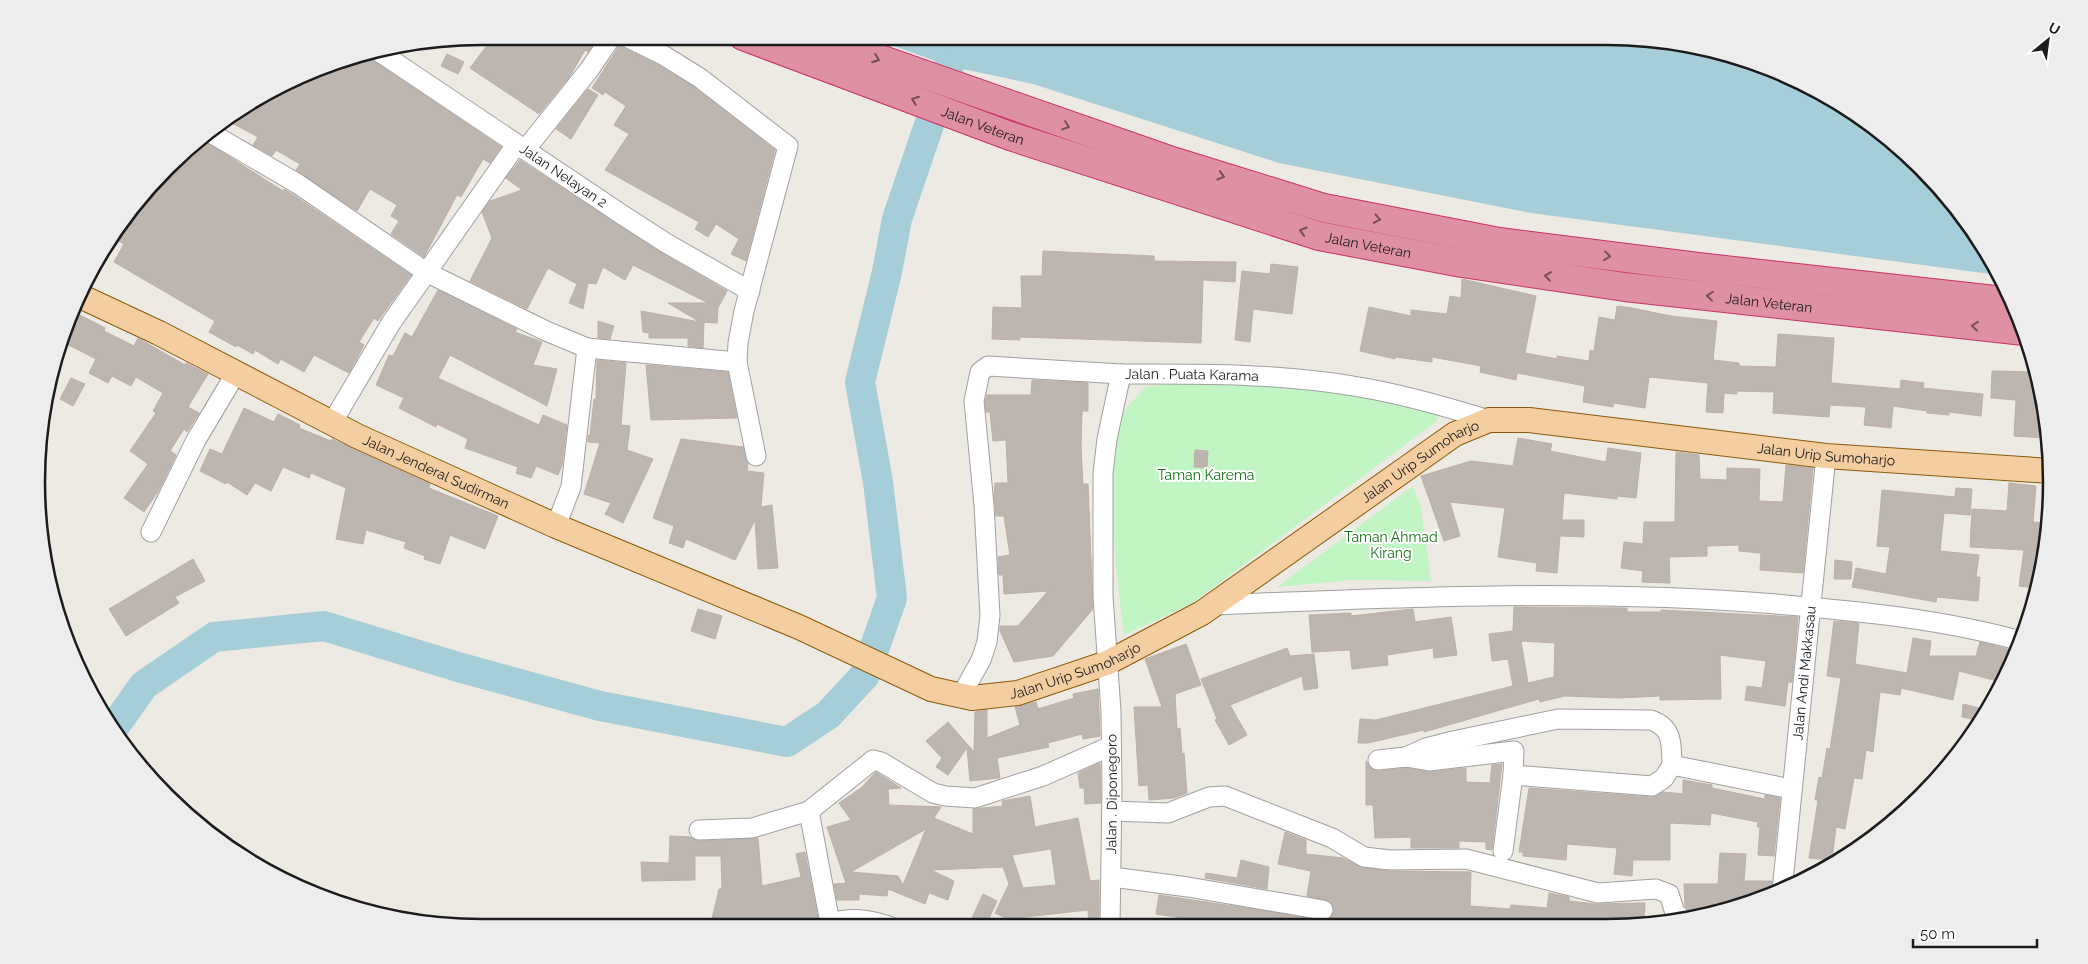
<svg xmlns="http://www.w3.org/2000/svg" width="2088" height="964" viewBox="0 0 2088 964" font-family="Raleway,sans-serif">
	<rect width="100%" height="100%" fill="#ede9e3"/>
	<g fill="#c2f5c4">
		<polygon points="1192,380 1296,385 1437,410 1437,421 1191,604 1124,635 1116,569 1111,488 1113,442 1126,408 1146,387"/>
		<polygon points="1413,486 1421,508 1431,581 1353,580 1277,587"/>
	</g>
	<polygon fill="#a6ced8" points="867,36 1606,36 1693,45 1776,70 1853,111 1921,167 1976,234 1998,275 1531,213 1279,163 1033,84 949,66"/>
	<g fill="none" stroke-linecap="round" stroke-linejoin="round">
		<polyline stroke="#a6ced8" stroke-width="30" points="114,727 144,685 214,637 324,626 458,667 600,706 787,742 828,715 865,675 892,598 878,482 860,382 887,272 897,219 949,66"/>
	</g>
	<g fill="#bdb5b0" stroke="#bdb0a6" fill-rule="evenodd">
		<polygon points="494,36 598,36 588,52 585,50 570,76 539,114 470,68"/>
		<polygon points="619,46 658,65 694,87 775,150 746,261 731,254 739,239 716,224 708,237 695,229 699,222 605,170 629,134 614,125 626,106 605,92 603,95 592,88"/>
		<polygon points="447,54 464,62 458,74 441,66"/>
		<polygon points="370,55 375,62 501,147 490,163 483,159 461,197 457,195 424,257 391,234 399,221 391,216 397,205 370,189 357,211 296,170 300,164 276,150 272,156 253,145 258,137 230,122 234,114 259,96 338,60"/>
		<polygon points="588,89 598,95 571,139 556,129"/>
		<polygon points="200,138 283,191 284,189 292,194 411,275 378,321 374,318 359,342 364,345 349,373 314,355 304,372 281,359 278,364 255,350 253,354 237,345 236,347 209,332 215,321 114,262 124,244 113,238 164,177 168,180 192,144"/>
		<polygon points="520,160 660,252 727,291 718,308 717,323 701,322 704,322 703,348 688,346 688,338 649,338 649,333 643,332 641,311 700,322 668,303 708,303 633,265 625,280 603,267 596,284 588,283 583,309 569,303 577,284 548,268 527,309 470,281 492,238 482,212 490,201 522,190 506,178"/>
		<polygon points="1043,251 1154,256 1154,261 1236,262 1235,282 1203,280 1201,343 1020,337 1020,340 992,339 993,307 1022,308 1021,276 1042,276"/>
		<polygon points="1271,264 1298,267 1292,314 1253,309 1250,342 1235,340 1242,271 1270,274"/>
		<polygon points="1462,279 1536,296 1525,353 1557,359 1557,356 1589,361 1590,350 1594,351 1599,317 1615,320 1617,306 1632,308 1671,316 1717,321 1713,360 1739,363 1739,366 1776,367 1778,334 1834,338 1831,383 1900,389 1901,380 1924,383 1923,388 1983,394 1981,416 1949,412 1949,415 1927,413 1927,411 1893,406 1891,428 1864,425 1866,407 1830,405 1829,417 1773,413 1774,392 1737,391 1737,394 1724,393 1723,413 1706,412 1708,383 1649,377 1645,408 1614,403 1613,407 1583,402 1585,386 1517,373 1516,380 1480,372 1481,366 1432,357 1432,362 1395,357 1395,359 1360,351 1369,307 1411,316 1411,310 1447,314 1450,296 1461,298"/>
		<polygon points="438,290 517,329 515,332 542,342 533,365 557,369 547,406 450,355 438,378 539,425 543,415 567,425 562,465 558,475 536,466 531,478 516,473 518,467 465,448 468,439 437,424 436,427 399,408 404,398 376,385 389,355 393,356 405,333 412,337"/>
		<polygon points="80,315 105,328 104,331 134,346 138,338 185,365 186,363 208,374 188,407 199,413 187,432 184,429 170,451 176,455 159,490 144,512 124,498 148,464 130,451 156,413 153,411 163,393 136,377 131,386 112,376 108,383 89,373 96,359 65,343"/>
		<polygon points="598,321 614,326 610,339 598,338"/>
		<polygon points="597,360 626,363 621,425 630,426 627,450 653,459 623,523 605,514 611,503 584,494 600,443 588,442 588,435 590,436 594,399 596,399"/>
		<polygon points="646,365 728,372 737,418 651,420"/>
		<polygon points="1992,371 2036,372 2043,395 2045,438 2014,436 2016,400 1991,398"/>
		<polygon points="71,378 85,384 73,406 60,399"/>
		<polygon points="1032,380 1088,383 1088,411 1082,411 1081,447 1083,484 1088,484 1093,609 1053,656 1014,662 1000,631 1000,626 1018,626 1048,591 1004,594 1003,575 999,575 998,557 1010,555 1004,516 996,516 994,496 995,483 1008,483 1006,440 993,441 990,412 986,412 985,402 987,395 1031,395"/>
		<polygon points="244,408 274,422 278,414 300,425 299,428 331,441 332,439 430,484 429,488 498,516 485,549 450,535 440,564 424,559 425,556 404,548 406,542 366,530 363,544 336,539 346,488 311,473 309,478 283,467 271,491 255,483 247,495 227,482 226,484 200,471 210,449 222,454"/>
		<polygon points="1518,438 1552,444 1550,451 1606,462 1608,448 1641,453 1636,498 1617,496 1617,499 1564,493 1562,520 1584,520 1584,537 1560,536 1557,573 1536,571 1537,563 1498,557 1505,508 1450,502 1460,536 1444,541 1421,476 1471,461 1513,466"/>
		<polygon points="681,439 743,447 748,463 747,471 764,473 761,507 772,505 778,568 758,569 755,520 735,560 686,539 683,548 669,543 674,526 653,518"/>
		<polygon points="1195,450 1208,451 1207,468 1194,467"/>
		<polygon points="1676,452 1699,455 1700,479 1727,480 1727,468 1760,469 1759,501 1783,502 1786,465 1813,468 1803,573 1760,570 1761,553 1739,551 1739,545 1707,546 1707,556 1669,557 1670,583 1642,582 1643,571 1621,568 1624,542 1643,544 1644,522 1675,522"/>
		<polygon points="2009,483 2036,486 2033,522 2046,523 2043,569 2037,588 2019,586 2024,550 1970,547 1972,509 2007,511"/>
		<polygon points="1956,488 1972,489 1970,515 1944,513 1940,551 1979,555 1976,577 1980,577 1978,601 1937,597 1936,602 1852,587 1856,568 1886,574 1890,547 1877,546 1882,490 1955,497"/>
		<polygon points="193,559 205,581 175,597 179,603 126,636 109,609"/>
		<polygon points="1835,560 1852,562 1851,579 1834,579"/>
		<path d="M1514 607 1627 608V612H1661V610L1798 617 1792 682H1788L1785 706 1745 700 1747 686 1762 688 1766 661 1720 655 1721 699 1660 700V696L1619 698 1565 696 1540 702 1539 699 1424 732V730L1368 743H1358L1360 719 1376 720 1513 686 1508 659 1492 661 1489 634 1513 631ZM1521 641 1555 643 1554 677 1528 683Z"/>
		<polygon points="698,609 722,616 715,639 691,631"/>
		<polygon points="1413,609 1415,622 1451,617 1457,655 1434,658 1433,648 1387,655 1388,665 1352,669 1350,650 1312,652 1309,615 1351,613 1351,616"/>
		<polygon points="1834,621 1859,623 1855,664 1907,673 1913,638 1931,641 1929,656 1976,656 1980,642 2018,652 2001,682 1959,671 1953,700 1901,688 1900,695 1880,692 1873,752 1866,750 1862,779 1854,778 1845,829 1836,827 1832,860 1809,858 1818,800 1815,800 1819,777 1822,778 1827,748 1830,749 1841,678 1827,676"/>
		<polygon points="1186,644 1201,685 1175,694 1177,729 1180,728 1182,754 1184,753 1187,793 1174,798 1149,800 1148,785 1139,786 1134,707 1162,707 1145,659"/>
		<polygon points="1287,648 1290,656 1314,654 1318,688 1304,690 1302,676 1230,705 1247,735 1229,745 1215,720 1217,719 1201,679"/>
		<polygon points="1098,689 1100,736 1083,739 1082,734 1048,743 1049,747 997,758 1000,778 999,778 970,781 967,748 948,775 936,767 942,758 926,741 948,722 974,752 975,712 987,710 987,738 1020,725 1015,707 1036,702 1038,709 1074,698 1073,694"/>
		<polygon points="1963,704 1979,708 1977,720 1962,717"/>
		<polygon points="1366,761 1373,770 1379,771 1406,768 1430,772 1466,768 1466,782 1490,783 1492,765 1502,764 1492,850 1486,849 1486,842 1459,841 1459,848 1411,848 1411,837 1375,838 1373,805 1366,805"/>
		<polygon points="1100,763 1101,803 1085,804 1084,788 1080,788 1078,773"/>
		<path d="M876 772 901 788 888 789 889 805 941 807 934 818 973 834V809L1003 806 1002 801 1030 796 1035 827 1078 818 1090 881 1099 880V923L1089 924 1088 910 1008 919 995 913 1009 884 1003 867 931 870 954 881 948 900 929 893 925 904 888 889 887 896 859 894V900H837L834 884 846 883 827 827 851 820 839 803 861 788ZM926 829 903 885 898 876 851 872ZM1051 849 1056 885 1023 888 1012 855Z"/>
		<polygon points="1683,780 1712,785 1712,788 1765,799 1765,795 1780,798 1774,856 1758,855 1760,827 1757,827 1758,822 1711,813 1710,825 1670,823 1670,860 1633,860 1632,876 1614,874 1617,848 1567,844 1566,860 1523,856 1523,852 1519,852 1529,788 1651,797 1663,792 1683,794"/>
		<polygon points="1285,832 1306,840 1306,854 1343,858 1363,868 1390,871 1471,872 1470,906 1510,909 1511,905 1547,908 1549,893 1569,897 1569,901 1595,904 1645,903 1644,924 1231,925 1156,914 1159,895 1327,920 1334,912 1331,902 1307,896 1311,871 1278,864"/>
		<polygon points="670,836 690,837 699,841 758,838 762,886 801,877 796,854 805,852 818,918 793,924 794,927 710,927 719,889 722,889 721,856 695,856 695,880 642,881 641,862 669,863"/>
		<polygon points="1720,853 1746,854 1744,881 1772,881 1772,895 1739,904 1715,902 1714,911 1690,911 1685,906 1684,884 1718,884"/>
		<polygon points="1241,860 1269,867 1267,889 1205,878 1206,873 1237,878"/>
		<polygon points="983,894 997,901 986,925 972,918"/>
	</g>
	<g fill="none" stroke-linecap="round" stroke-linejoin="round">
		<g stroke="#a0a0a0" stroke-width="21">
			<g id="minor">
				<polyline points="624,36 663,55 700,78 788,146 744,311 738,343 737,362 756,456"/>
				<path id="s1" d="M381 53 621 214 666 243 750 291"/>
				<polyline points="209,132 298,184 426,272 546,331 587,348 737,362"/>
				<polyline points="525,150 589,70 612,36"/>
				<polyline points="332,423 391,323 516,145"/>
				<polyline points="556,526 571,487 587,348"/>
				<polyline points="151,532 196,440 236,373"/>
				<path d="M1213 605C1401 597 1589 589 1776 604 1858 611 1941 619 2021 641"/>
				<polyline points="961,696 981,660 987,642 990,615 984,505 974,401 980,372 988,366 1121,374"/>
				<path d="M1406 757 1426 748 1453 741 1558 719 1651 720C1674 728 1671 745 1672 765L1791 789"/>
				<polyline points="1378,760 1406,757 1429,761 1514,751 1513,775 1503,851"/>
				<polyline points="1513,775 1652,786 1664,778 1672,765"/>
				<path d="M809 811 830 923C851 917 868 919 889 926"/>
				<polyline points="1112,811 1168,813 1209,797 1225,796 1332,838 1364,857 1390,860 1466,859 1598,893 1656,889 1669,894 1675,913 1683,919"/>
				<polyline points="699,830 752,828 809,811 873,760 881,762 933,793 945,796 975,798 1043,776 1111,746"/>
				<polyline points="1112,877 1188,887 1323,910"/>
				<path id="s2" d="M1782 891 1826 456"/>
				<path id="s3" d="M1110 926 1112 788 1111 712 1103 596V473L1107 439 1121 374C1198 374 1277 373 1353 386 1399 393 1444 406 1489 420"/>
			</g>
		</g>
		<g stroke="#8a5b0b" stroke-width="26">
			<g id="major">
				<path id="s4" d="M82 297 159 333 357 436 556 526 799 627 931 689 972 698 1018 693 1107 663 1202 613 1455 434 1489 420H1529L1826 456 2051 471"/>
			</g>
		</g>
		<g stroke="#ca316b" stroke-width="30">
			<g id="highway">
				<path id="s5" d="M743 36 1010 136 1319 236 1462 263 1625 287 2024 331"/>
				<polyline points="814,36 1166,159 1324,208 1499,242 1698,267 2013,302"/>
			</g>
		</g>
		<use href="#minor" stroke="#fff" stroke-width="19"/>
		<use href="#major" stroke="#f4cda1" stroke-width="24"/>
		<use href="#highway" stroke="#df90a2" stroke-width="28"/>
	</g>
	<defs><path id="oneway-chevron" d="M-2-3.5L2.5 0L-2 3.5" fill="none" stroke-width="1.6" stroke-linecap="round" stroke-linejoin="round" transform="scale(1.25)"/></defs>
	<g stroke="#745058">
		<use href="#oneway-chevron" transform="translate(876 59) rotate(20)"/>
		<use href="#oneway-chevron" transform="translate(915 100) rotate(-159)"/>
		<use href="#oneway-chevron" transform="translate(1066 126) rotate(19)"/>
		<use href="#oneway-chevron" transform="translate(1221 176) rotate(17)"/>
		<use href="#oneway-chevron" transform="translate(1377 219) rotate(11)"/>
		<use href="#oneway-chevron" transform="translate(1303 231) rotate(-163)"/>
		<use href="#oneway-chevron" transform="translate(1607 256) rotate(7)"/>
		<use href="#oneway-chevron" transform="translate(1548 276) rotate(-172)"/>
		<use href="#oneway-chevron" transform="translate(1710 296) rotate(-174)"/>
		<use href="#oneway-chevron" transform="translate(1975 326) rotate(-174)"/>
	</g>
	<g text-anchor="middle" stroke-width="4" stroke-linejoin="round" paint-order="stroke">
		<g font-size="14" fill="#1c1c1c" stroke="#fff">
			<text dy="5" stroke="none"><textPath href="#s5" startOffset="256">Jalan Veteran</textPath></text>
			<text dy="5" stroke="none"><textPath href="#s1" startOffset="220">Jalan Nelayan 2</textPath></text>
			<text dy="5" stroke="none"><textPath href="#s5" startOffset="660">Jalan Veteran</textPath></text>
			<text dy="5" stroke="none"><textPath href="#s5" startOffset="1065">Jalan Veteran</textPath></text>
			<text dy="5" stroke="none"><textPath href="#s3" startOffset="625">Jalan . Puata Karama</textPath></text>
			<text dy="5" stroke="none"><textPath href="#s4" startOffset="1911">Jalan Urip Sumoharjo</textPath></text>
			<text dy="5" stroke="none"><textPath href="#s4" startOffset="1491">Jalan Urip Sumoharjo</textPath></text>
			<text dy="5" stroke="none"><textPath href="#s4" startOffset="395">Jalan Jenderal Sudirman</textPath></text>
			<text dy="5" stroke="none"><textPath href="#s4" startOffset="1085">Jalan Urip Sumoharjo</textPath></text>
			<text dy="5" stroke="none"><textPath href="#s2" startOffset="219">Jalan Andi Makkasau</textPath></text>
			<text dy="5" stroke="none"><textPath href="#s3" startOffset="132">Jalan . Diponegoro</textPath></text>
		</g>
		<g font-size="14" fill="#137118" stroke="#fff">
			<text x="1206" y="480">Taman Karema</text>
			<text x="1391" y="542">Taman Ahmad<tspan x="1391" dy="16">Kirang</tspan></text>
		</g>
	</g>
	<path d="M0 0H2088V964H0ZM482 45H1606A437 437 0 0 1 2043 482V482A437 437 0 0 1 1606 919H482A437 437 0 0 1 45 482V482A437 437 0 0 1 482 45Z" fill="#ededed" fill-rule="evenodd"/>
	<path fill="none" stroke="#1c1c1c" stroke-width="2.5" d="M482 45H1606A437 437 0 0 1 2043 482V482A437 437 0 0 1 1606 919H482A437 437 0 0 1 45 482V482A437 437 0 0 1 482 45Z"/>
	<g transform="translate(2048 40) rotate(29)" stroke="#ffffff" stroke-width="4" paint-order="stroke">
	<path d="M0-4L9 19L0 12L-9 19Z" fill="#1c1c1c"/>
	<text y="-8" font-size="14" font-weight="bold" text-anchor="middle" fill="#1c1c1c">U</text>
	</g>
	<path d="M1913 939v8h124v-8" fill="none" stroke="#1c1c1c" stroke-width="2.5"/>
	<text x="1920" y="939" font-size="15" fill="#1c1c1c" stroke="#ffffff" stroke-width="4" paint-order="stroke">50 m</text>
</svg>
